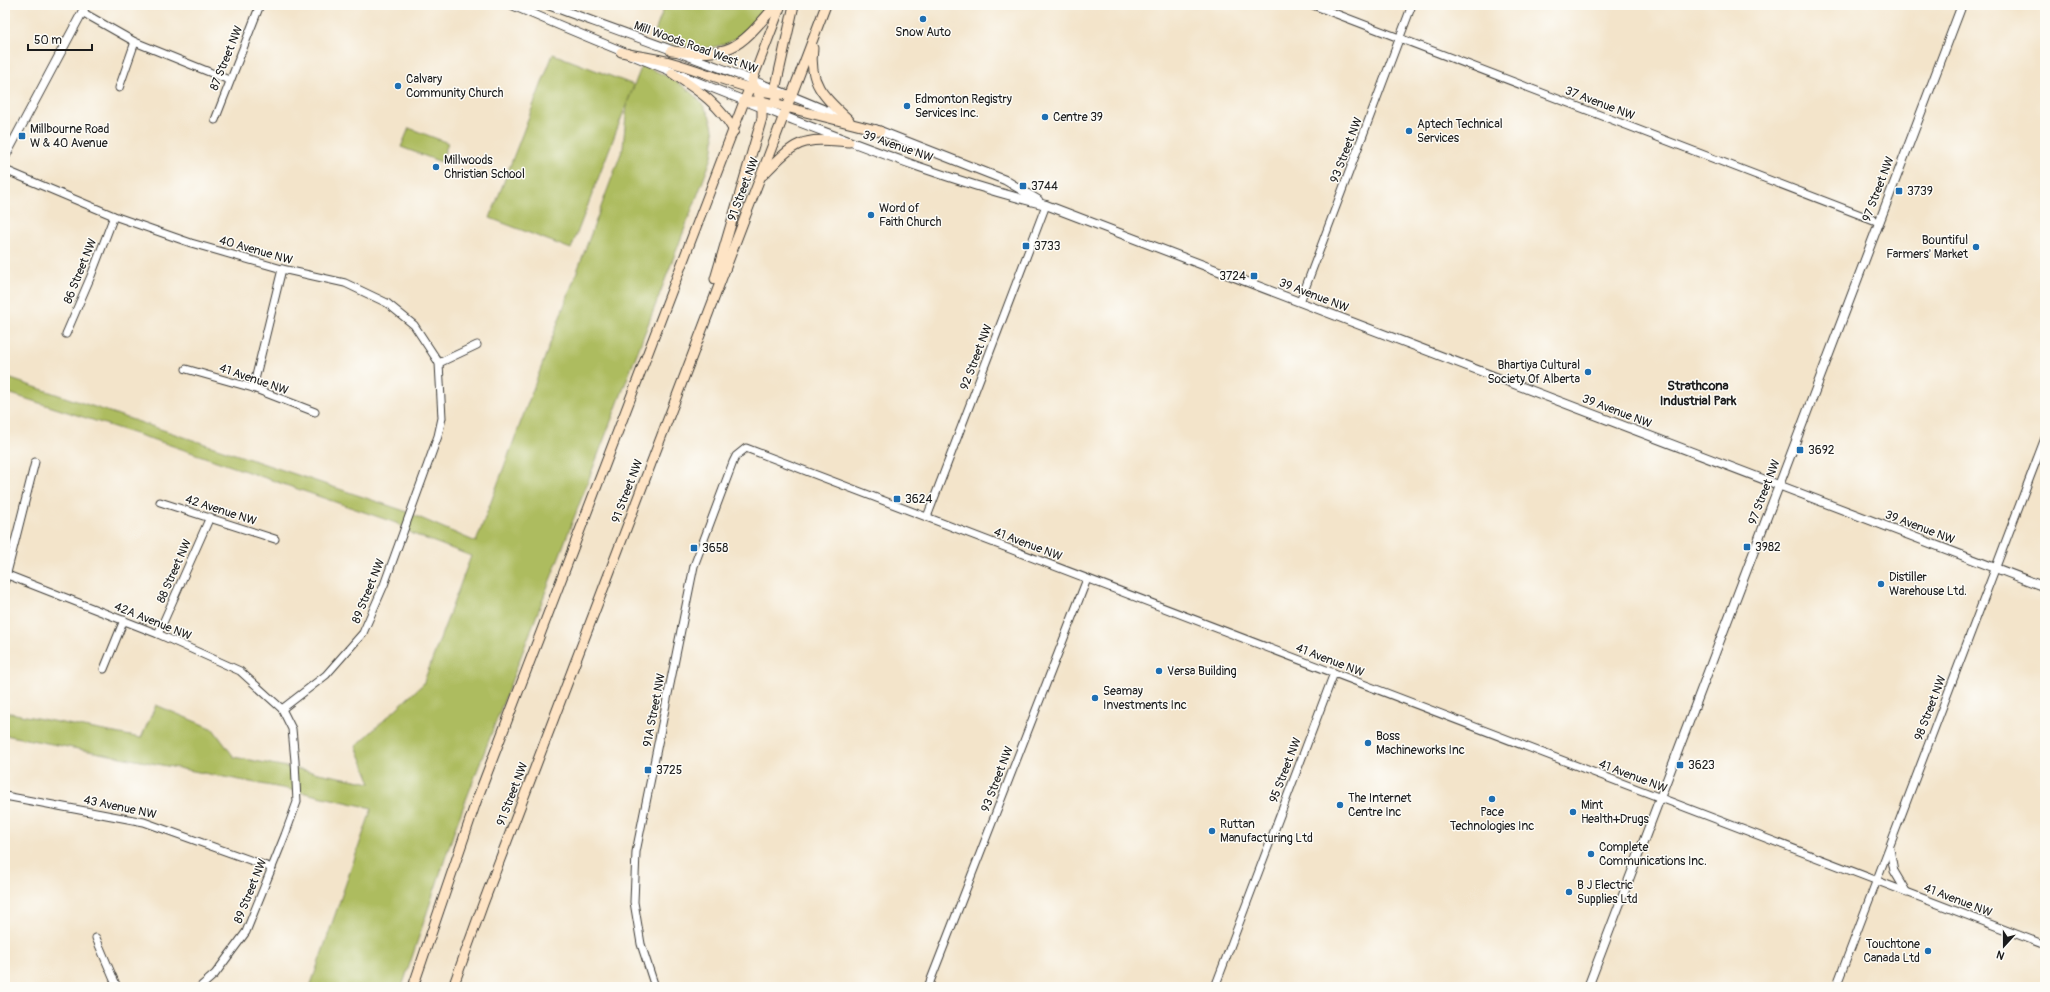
<svg xmlns="http://www.w3.org/2000/svg" width="2050" height="992" viewBox="0 0 2050 992" font-family="Pangolin,sans-serif">
	<rect width="100%" height="100%" fill="#fdfcf7"/>
	<filter id="ink" filterUnits="userSpaceOnUse"><feTurbulence type="fractalNoise" baseFrequency=".025" numOctaves="2"/><feDisplacementMap in="SourceGraphic" scale="8" xChannelSelector="R" yChannelSelector="G"/><feConvolveMatrix kernelMatrix="1 2 1 2 8 2 1 2 1" color-interpolation-filters="sRGB"/></filter>
	<filter id="wash" filterUnits="userSpaceOnUse"><feTurbulence type="fractalNoise" baseFrequency=".012" numOctaves="4" result="noise"/><feDisplacementMap in="SourceGraphic" scale="16" xChannelSelector="R" yChannelSelector="G"/><feGaussianBlur stdDeviation="0.9" result="paint"/><feColorMatrix in="noise" values="0 0 0 0 0 0 0 0 0 0 0 0 0 0 0 0 0 1.4 0 .05"/><feComposite in="paint" operator="in"/></filter>
	<g filter="url(#wash)">
		<rect width="100%" height="100%" fill="#f3e4ca"/>
		<g fill="#adbc5f" stroke="#646c3e">
			<path d="M665 5H767C736 53 704 56 653 37Z"/>
			<polygon points="553,54 634,85 571,249 490,218"/>
			<path d="M642 65C685 83 725 106 711 160L456 826 402 987H310L372 808 287 789 5 735V712L141 738 156 705 213 729 234 757 371 783 356 746 423 684 471 556 413 534 396 523 167 444 5 392V377L402 510 476 542 623 148 627 104Z"/>
			<polygon points="409,128 448,143 441,162 401,147"/>
		</g>
	</g>
	<g filter="url(#ink)">
		<g fill="none" stroke-linecap="round" stroke-linejoin="round">
			<g stroke="#3c3a36" stroke-width="9">
				<g id="minor">
					<polyline points="1313,5 1879,222"/>
					<polyline points="82,12 135,42 229,80"/>
					<polyline points="119,88 135,42"/>
					<polyline points="215,120 260,5"/>
					<polyline points="5,170 114,216 191,243 282,269 345,283 387,303 414,325 439,363"/>
					<polyline points="1300,302 1412,5"/>
					<polyline points="66,334 91,276 114,216"/>
					<polyline points="439,363 477,345"/>
					<polyline points="186,369 253,388 315,412"/>
					<polyline points="253,388 282,269"/>
					<polyline points="160,502 275,539"/>
					<polyline points="927,517 1046,205"/>
					<polyline points="5,574 158,634 240,671 282,709 292,729 295,761 297,802 285,835 246,932 215,974 200,987"/>
					<polyline points="5,581 35,462"/>
					<polyline points="158,634 210,517"/>
					<polyline points="104,669 124,620"/>
					<polyline points="282,709 326,675 363,633 384,585 438,436 442,418 439,363"/>
					<polyline points="5,796 144,822 272,868"/>
					<polyline points="1890,849 1894,871 1907,893"/>
					<polyline points="96,938 117,987"/>
					<polyline points="655,987 641,944 634,902 636,852 694,566 733,462 736,456 746,448 2045,945"/>
					<polyline points="928,987 1087,579"/>
					<polyline points="1215,987 1334,673"/>
					<polyline points="1836,987 2045,438"/>
				</g>
			</g>
			<g stroke="#3c3a36" stroke-width="10">
				<g id="tertiary">
					<path d="M512 5C602 44 692 80 783 116 869 149 956 183 1046 205L2045 587"/>
					<path d="M548 5C647 41 748 76 846 119"/>
					<polyline points="875,129 1005,180 1038,200"/>
					<polyline points="5,157 86,5"/>
					<polyline points="1588,987 1962,5"/>
				</g>
			</g>
			<g stroke="#3c3a36" stroke-width="11">
				<g id="secondary">
					<path d="M813 48C808 84 825 98 849 120"/>
					<path d="M671 51C733 56 736 51 776 5"/>
					<path d="M621 52C637 56 654 58 670 62 711 73 748 93 792 95"/>
					<path d="M672 73C696 89 720 104 734 131"/>
					<polyline points="776,99 775,90 794,5"/>
					<polyline points="744,101 762,101 880,131"/>
					<path d="M763 175C796 141 800 137 849 142"/>
					<polyline points="715,279 762,118 762,101 752,81"/>
					<polyline points="413,987 476,802 781,5"/>
					<polyline points="453,987 483,904 826,5"/>
				</g>
			</g>
			<use href="#minor" stroke="#fff" stroke-width="7"/>
			<use href="#tertiary" stroke="#fff" stroke-width="8"/>
			<use href="#secondary" stroke="#fee4c5" stroke-width="9"/>
		</g>
	</g>
	<g fill="#1f6fb2" stroke="#fdfcf7" stroke-width="1.5">
		<circle cx="923" cy="19" r="4"/>
		<circle cx="398" cy="86" r="4"/>
		<circle cx="907" cy="106" r="4"/>
		<circle cx="1045" cy="117" r="4"/>
		<circle cx="1409" cy="131" r="4"/>
		<rect x="18" y="132" width="8" height="8" rx="2"/>
		<circle cx="436" cy="167" r="4"/>
		<rect x="1019" y="182" width="8" height="8" rx="2"/>
		<rect x="1895" y="187" width="8" height="8" rx="2"/>
		<circle cx="871" cy="215" r="4"/>
		<rect x="1022" y="242" width="8" height="8" rx="2"/>
		<circle cx="1976" cy="247" r="4"/>
		<rect x="1250" y="272" width="8" height="8" rx="2"/>
		<circle cx="1588" cy="372" r="4"/>
		<rect x="1796" y="446" width="8" height="8" rx="2"/>
		<rect x="893" y="495" width="8" height="8" rx="2"/>
		<rect x="1743" y="543" width="8" height="8" rx="2"/>
		<rect x="690" y="544" width="8" height="8" rx="2"/>
		<circle cx="1881" cy="584" r="4"/>
		<circle cx="1159" cy="671" r="4"/>
		<circle cx="1095" cy="698" r="4"/>
		<circle cx="1368" cy="743" r="4"/>
		<rect x="1676" y="761" width="8" height="8" rx="2"/>
		<rect x="644" y="766" width="8" height="8" rx="2"/>
		<circle cx="1492" cy="799" r="4"/>
		<circle cx="1340" cy="805" r="4"/>
		<circle cx="1573" cy="812" r="4"/>
		<circle cx="1212" cy="831" r="4"/>
		<circle cx="1591" cy="854" r="4"/>
		<circle cx="1569" cy="892" r="4"/>
		<circle cx="1928" cy="951" r="4"/>
	</g>
	<g text-anchor="middle" stroke-width="3" stroke-linejoin="round" paint-order="stroke">
		<g font-size="12" fill="#1c1c1c" stroke="#fdfcf7" text-anchor="start">
			<text x="923" y="36" text-anchor="middle">Snow Auto</text>
			<text x="406" y="83">Calvary<tspan x="406" dy="14">Community Church</tspan></text>
			<text x="915" y="103">Edmonton Registry<tspan x="915" dy="14">Services Inc.</tspan></text>
			<text x="1053" y="121">Centre 39</text>
			<text x="1417" y="128">Aptech Technical<tspan x="1417" dy="14">Services</tspan></text>
			<text x="30" y="133">Millbourne Road<tspan x="30" dy="14">W &amp; 40 Avenue</tspan></text>
			<text x="444" y="164">Millwoods<tspan x="444" dy="14">Christian School</tspan></text>
			<text x="1031" y="190">3744</text>
			<text x="1907" y="195">3739</text>
			<text x="879" y="212">Word of<tspan x="879" dy="14">Faith Church</tspan></text>
			<text x="1968" y="244" text-anchor="end">Bountiful<tspan x="1968" dy="14">Farmers' Market</tspan></text>
			<text x="1034" y="250">3733</text>
			<text x="1246" y="280" text-anchor="end">3724</text>
			<text x="1580" y="369" text-anchor="end">Bhartiya Cultural<tspan x="1580" dy="14">Society Of Alberta</tspan></text>
			<text x="1808" y="454">3692</text>
			<text x="905" y="503">3624</text>
			<text x="1755" y="551">3982</text>
			<text x="702" y="552">3658</text>
			<text x="1889" y="581">Distiller<tspan x="1889" dy="14">Warehouse Ltd.</tspan></text>
			<text x="1167" y="675">Versa Building</text>
			<text x="1103" y="695">Seamay<tspan x="1103" dy="14">Investments Inc</tspan></text>
			<text x="1376" y="740">Boss<tspan x="1376" dy="14">Machineworks Inc</tspan></text>
			<text x="1688" y="769">3623</text>
			<text x="656" y="774">3725</text>
			<text x="1348" y="802">The Internet<tspan x="1348" dy="14">Centre Inc</tspan></text>
			<text x="1581" y="809">Mint<tspan x="1581" dy="14">Health+Drugs</tspan></text>
			<text x="1492" y="816" text-anchor="middle">Pace<tspan x="1492" dy="14">Technologies Inc</tspan></text>
			<text x="1220" y="828">Ruttan<tspan x="1220" dy="14">Manufacturing Ltd</tspan></text>
			<text x="1599" y="851">Complete<tspan x="1599" dy="14">Communications Inc.</tspan></text>
			<text x="1577" y="889">B J Electric<tspan x="1577" dy="14">Supplies Ltd</tspan></text>
			<text x="1920" y="948" text-anchor="end">Touchtone<tspan x="1920" dy="14">Canada Ltd</tspan></text>
		</g>
		<g font-size="12" fill="#1c1c1c" stroke="#fdfcf7">
			<text transform="translate(696 47) rotate(20)" y="4">Mill Woods Road West NW</text>
			<text transform="translate(226 58) rotate(-68)" y="4">87 Street NW</text>
			<text transform="translate(1600 103) rotate(21)" y="4">37 Avenue NW</text>
			<text transform="translate(898 146) rotate(19)" y="4">39 Avenue NW</text>
			<text transform="translate(1346 150) rotate(-69)" y="4">93 Street NW</text>
			<text transform="translate(743 189) rotate(-69)" y="4">91 Street NW</text>
			<text transform="translate(1878 189) rotate(-69)" y="4">97 Street NW</text>
			<text transform="translate(256 250) rotate(16)" y="4">40 Avenue NW</text>
			<text transform="translate(80 271) rotate(-68)" y="4">86 Street NW</text>
			<text transform="translate(1314 295) rotate(21)" y="4">39 Avenue NW</text>
			<text transform="translate(976 357) rotate(-69)" y="4">92 Street NW</text>
			<text transform="translate(254 379) rotate(19)" y="4">41 Avenue NW</text>
			<text transform="translate(1617 411) rotate(21)" y="4">39 Avenue NW</text>
			<text transform="translate(627 491) rotate(-69)" y="4">91 Street NW</text>
			<text transform="translate(1764 492) rotate(-69)" y="4">97 Street NW</text>
			<text transform="translate(221 510) rotate(18)" y="4">42 Avenue NW</text>
			<text transform="translate(1920 527) rotate(21)" y="4">39 Avenue NW</text>
			<text transform="translate(1028 544) rotate(21)" y="4">41 Avenue NW</text>
			<text transform="translate(174 571) rotate(-66)" y="4">88 Street NW</text>
			<text transform="translate(368 591) rotate(-68)" y="4">89 Street NW</text>
			<text transform="translate(153 621) rotate(22)" y="4">42A Avenue NW</text>
			<text transform="translate(1330 660) rotate(21)" y="4">41 Avenue NW</text>
			<text transform="translate(1930 708) rotate(-69)" y="4">98 Street NW</text>
			<text transform="translate(654 710) rotate(-79)" y="4">91A Street NW</text>
			<text transform="translate(1285 770) rotate(-69)" y="4">95 Street NW</text>
			<text transform="translate(1633 776) rotate(21)" y="4">41 Avenue NW</text>
			<text transform="translate(997 779) rotate(-69)" y="4">93 Street NW</text>
			<text transform="translate(512 794) rotate(-69)" y="4">91 Street NW</text>
			<text transform="translate(120 807) rotate(12)" y="4">43 Avenue NW</text>
			<text transform="translate(250 891) rotate(-68)" y="4">89 Street NW</text>
			<text transform="translate(1958 900) rotate(21)" y="4">41 Avenue NW</text>
		</g>
		<g font-size="13" font-weight="bold" fill="#1c1c1c" stroke="#fdfcf7">
			<text x="1698" y="390">Strathcona<tspan x="1698" dy="15">Industrial Park</tspan></text>
		</g>
	</g>
	<rect width="2050" height="992" fill="none" stroke="#fdfcf7" stroke-width="20"/>
	<g transform="translate(2004 946) rotate(201)" stroke="#fdfcf7" stroke-width="3" paint-order="stroke">
	<path d="M0-3L7 15L0 10L-7 15Z" fill="#1c1c1c"/>
	<text y="-6" font-size="11" font-weight="bold" text-anchor="middle" fill="#1c1c1c">N</text>
	</g>
	<path d="M28 44v6h64v-6" fill="none" stroke="#1c1c1c" stroke-width="2"/>
	<text x="34" y="44" font-size="12" fill="#1c1c1c" stroke="#fdfcf7" stroke-width="3" paint-order="stroke">50 m</text>
</svg>
